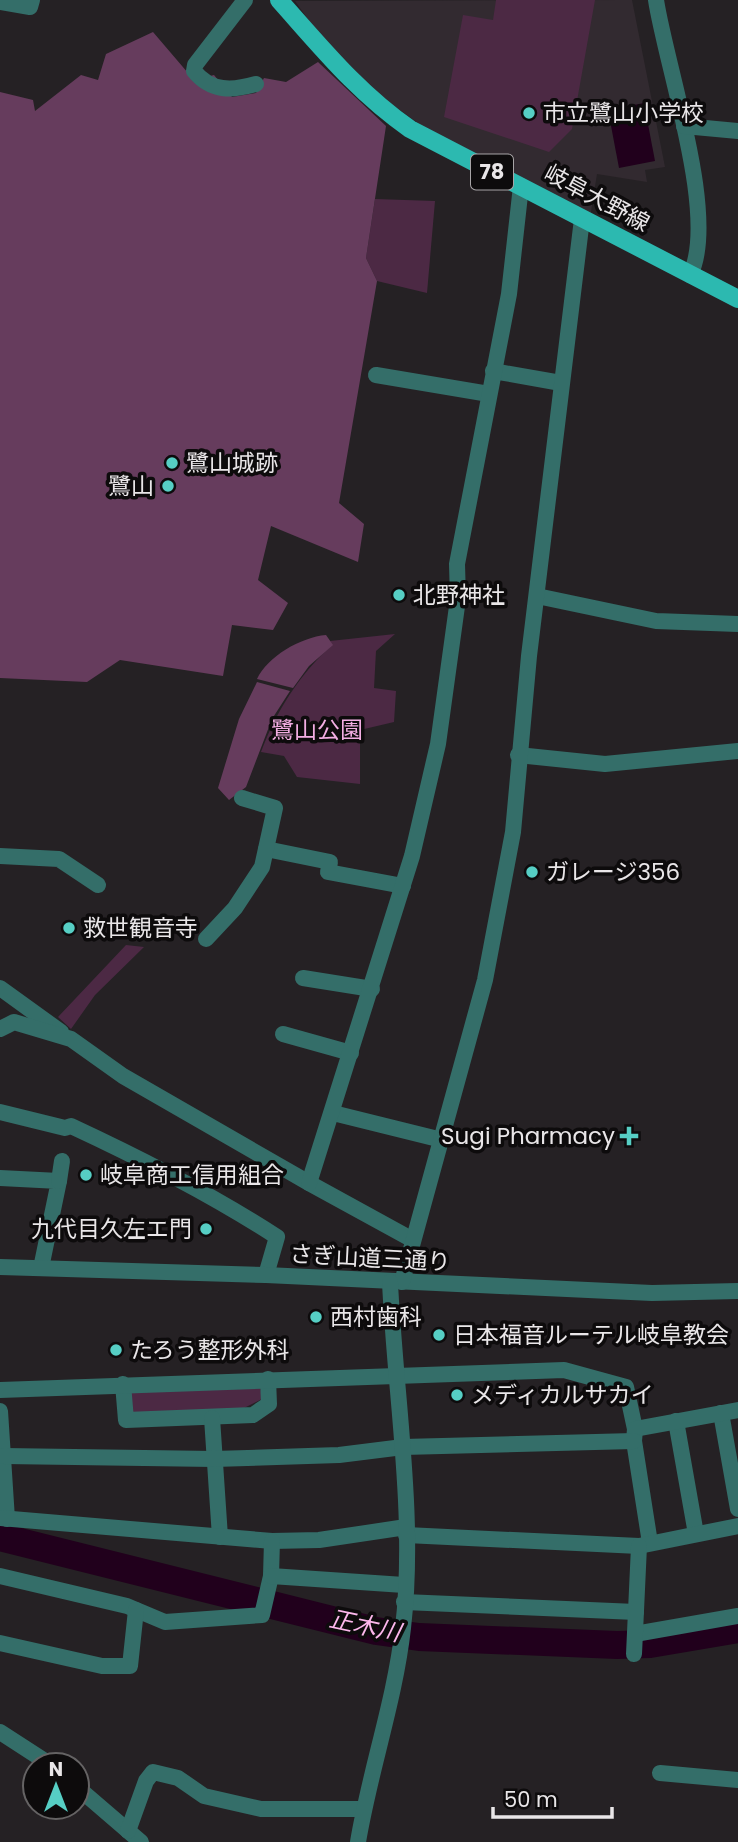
<svg xmlns="http://www.w3.org/2000/svg" width="738" height="1842" viewBox="0 0 738 1842" font-family="Poppins,'Noto Sans JP',sans-serif">
	<rect width="100%" height="100%" fill="#252124"/>
	<polygon fill="#322a30" points="632,0 665,167 645,170 647,182 597,174 590,218 429,131 379,95 317,32 295,1"/>
	<g fill="#4c2944">
		<polygon points="496,0 595,0 572,129 549,152 444,117 463,15 493,20"/>
		<polygon points="375,199 435,201 427,293 377,281 366,258"/>
		<path d="M395 634 376 651 374 688 396 691 394 722 360 730V784L297 777 284 756 261 752C277 710 299 675 332 645L330 641Z"/>
		<polygon points="126,945 144,947 95,995 71,1029 58,1017"/>
		<polygon points="260,1385 262,1399 238,1411 130,1415 129,1391"/>
	</g>
	<g fill="#663c5d">
		<polygon points="153,32 194,80 214,75 232,97 256,93 264,78 286,82 318,62 386,126 366,258 377,281 339,503 364,524 358,562 271,526 258,580 288,603 273,630 232,625 223,676 120,660 87,682 0,678 0,92 33,100 35,111 81,75 98,80 106,54"/>
		<path d="M326 635 333 645 309 666 293 688 257 679C267 657 301 637 326 635Z"/>
		<polygon points="257,682 290,691 272,719 246,787 229,800 218,788 239,719"/>
	</g>
	<polygon fill="#21001c" points="644,103 655,161 619,168 608,110"/>
	<g fill="none" stroke-linecap="round" stroke-linejoin="round">
		<polyline stroke="#21001c" stroke-width="28" points="0,1537 376,1631 419,1637 617,1645 650,1644 738,1629"/>
		<g stroke="#346e69" stroke-width="16">
			<path d="M245 0 195 65 194 71C211 92 232 91 256 84"/>
			<path d="M656 0C666 66 719 218 690 275"/>
			<polyline points="0,2 30,7 32,0"/>
			<polyline points="684,126 738,131"/>
			<polyline points="493,371 561,383"/>
			<polyline points="376,375 489,394"/>
			<polyline points="537,596 656,621 738,624"/>
			<polyline points="518,755 605,764 738,751"/>
			<polyline points="266,849 330,862 328,872 403,886"/>
			<polyline points="0,856 59,859 98,885"/>
			<polyline points="206,939 235,908 262,867 275,808 242,798"/>
			<polyline points="303,978 372,989"/>
			<polyline points="0,988 61,1032"/>
			<polyline points="0,1029 14,1022 71,1039 123,1076 309,1183 413,1240"/>
			<polyline points="283,1034 351,1053"/>
			<path d="M0 1112 65 1128 71 1126C142 1159 211 1194 277 1237L266 1275"/>
			<polyline points="333,1113 442,1140"/>
			<polyline points="0,1178 59,1181 41,1268"/>
			<polyline points="59,1181 62,1161"/>
			<polyline points="309,1183 412,856 438,744 458,599 457,564 509,294 521,186"/>
			<polyline points="0,1267 266,1275 652,1293 738,1291"/>
			<polyline points="402,1282 485,980 513,832 529,656 582,219"/>
			<polyline points="123,1384 126,1420 253,1415 269,1404 268,1379"/>
			<polyline points="0,1390 564,1370 626,1387 635,1429 634,1441 650,1543"/>
			<polyline points="0,1411 7,1519"/>
			<polyline points="721,1413 738,1509"/>
			<polyline points="212,1418 220,1537"/>
			<polyline points="676,1421 696,1534"/>
			<polyline points="635,1429 738,1410"/>
			<polyline points="4,1456 214,1459 339,1455 403,1447 634,1441"/>
			<polyline points="0,1518 272,1541 319,1540 406,1527"/>
			<polyline points="406,1535 639,1546 738,1526"/>
			<polyline points="0,1576 127,1606 165,1622 262,1615 271,1576 272,1541"/>
			<polyline points="271,1576 404,1585"/>
			<polyline points="404,1602 636,1612"/>
			<polyline points="635,1634 738,1616"/>
			<polyline points="0,1643 102,1666 130,1666 136,1610"/>
			<polyline points="634,1654 639,1546"/>
			<polyline points="0,1732 51,1765"/>
			<polyline points="660,1773 738,1780"/>
			<polyline points="77,1787 141,1842"/>
			<polyline points="128,1831 146,1781 153,1772 178,1778 204,1796 261,1809 364,1809"/>
			<path d="M358 1842C370 1770 395 1700 403 1628 416 1515 395 1395 390 1282"/>
		</g>
		<path stroke="#2cb9b0" stroke-width="18" d="M279 0C321 47 358 93 410 129L738 299"/>
	</g>
	<g fill="#56cec4" stroke="#0d0b0c" stroke-width="2.5">
		<circle cx="529" cy="113" r="7"/>
		<circle cx="172" cy="463" r="7"/>
		<circle cx="168" cy="486" r="7"/>
		<circle cx="399" cy="595" r="7"/>
		<circle cx="532" cy="872" r="7"/>
		<circle cx="69" cy="928" r="7"/>
		<path d="M625.5 1125.5h7v7h7v7h-7v7h-7v-7h-7v-7h7z"/>
		<circle cx="86" cy="1175" r="7"/>
		<circle cx="206" cy="1229" r="7"/>
		<circle cx="316" cy="1317" r="7"/>
		<circle cx="439" cy="1335" r="7"/>
		<circle cx="116" cy="1350" r="7"/>
		<circle cx="457" cy="1395" r="7"/>
	</g>
	<g text-anchor="middle" stroke-width="7" stroke-linejoin="round" paint-order="stroke">
		<rect fill="#0d0b0c" stroke="#a7a4a6" stroke-width="2" x="471" y="154.5" width="42" height="35" rx="5"/>
		<g font-size="21" font-weight="bold" fill="#e9e6e8">
			<text x="492" y="179">78</text>
		</g>
		<g font-size="23" fill="#e9e6e8" stroke="#0d0b0c" text-anchor="start">
			<text x="543" y="121">市立鷺山小学校</text>
			<text x="186" y="471">鷺山城跡</text>
			<text x="154" y="494" text-anchor="end">鷺山</text>
			<text x="413" y="603">北野神社</text>
			<text x="546" y="880">ガレージ356</text>
			<text x="83" y="936">救世観音寺</text>
			<text x="615" y="1144" text-anchor="end">Sugi Pharmacy</text>
			<text x="100" y="1183">岐阜商工信用組合</text>
			<text x="192" y="1237" text-anchor="end">九代目久左エ門</text>
			<text x="330" y="1325">西村歯科</text>
			<text x="453" y="1343">日本福音ルーテル岐阜教会</text>
			<text x="130" y="1358">たろう整形外科</text>
			<text x="471" y="1403">メディカルサカイ</text>
		</g>
		<g font-size="23" fill="#e9e6e8" stroke="#0d0b0c">
			<text transform="translate(597 198) rotate(28)" y="8">岐阜大野線</text>
			<text transform="translate(370 1258) rotate(3)" y="8">さぎ山道三通り</text>
		</g>
		<g font-size="23" fill="#f2ade2" stroke="#0d0b0c">
			<text x="317" y="738">鷺山公園</text>
		</g>
		<g font-size="24" font-style="italic" fill="#fcb7ec" stroke="#0d0b0c">
			<text transform="translate(365 1626) rotate(12)" y="8">正木川</text>
		</g>
	</g>
	<g transform="translate(56 1786)"><circle r="33" fill="#0d0b0c" stroke="#656364" stroke-width="2"/>
	<path d="M0-5L12 26L0 18L-12 26Z" fill="#56cec4"/>
	<text y="-10" font-size="19" font-weight="bold" text-anchor="middle" fill="#e9e6e8">N</text>
	</g>
	<path d="M493 1807v10h119v-10" fill="none" stroke="#e9e6e8" stroke-width="3.5"/>
	<text x="504" y="1807" font-size="21" fill="#e9e6e8" stroke="#0d0b0c" stroke-width="5" paint-order="stroke">50 m</text>
</svg>
